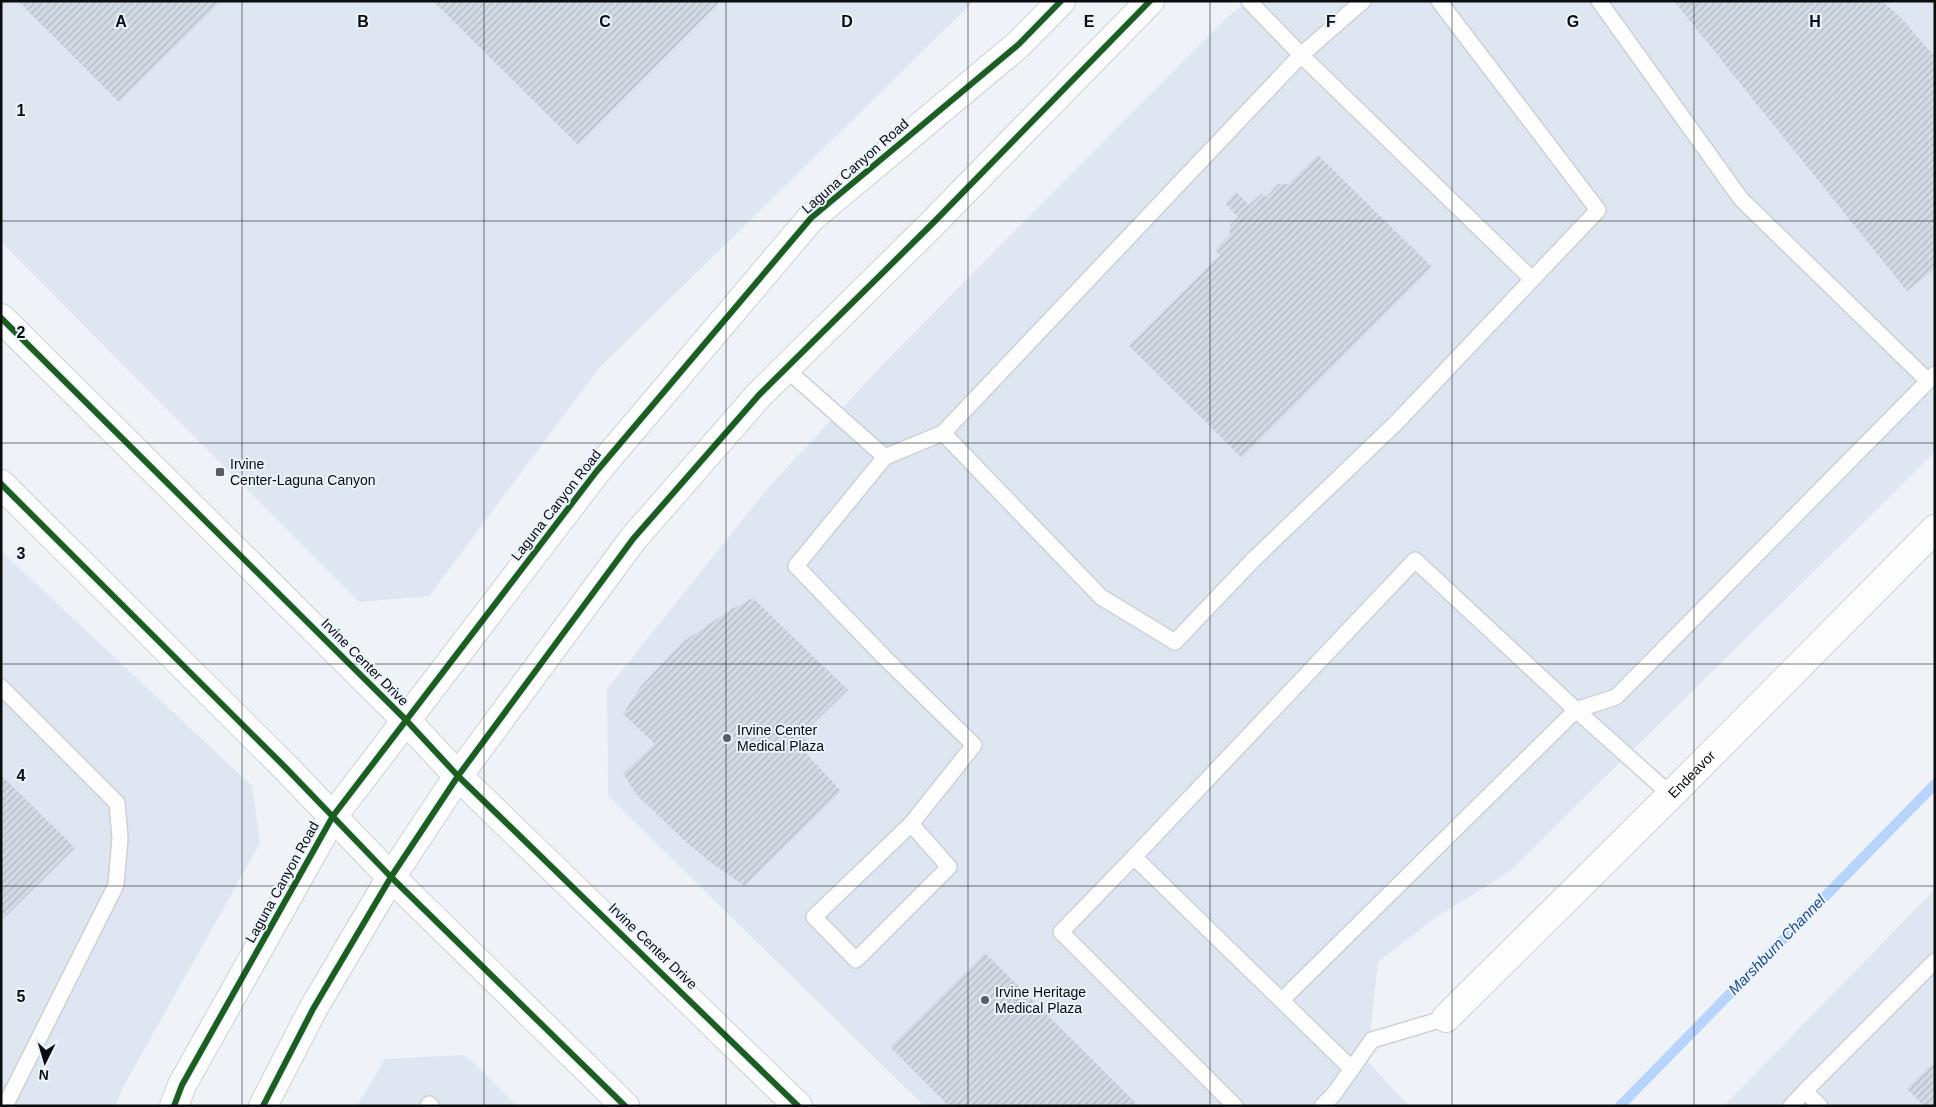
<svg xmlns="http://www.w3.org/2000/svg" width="1936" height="1107" viewBox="0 0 1936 1107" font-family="Helvetica,sans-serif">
	<defs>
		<pattern id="building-hatch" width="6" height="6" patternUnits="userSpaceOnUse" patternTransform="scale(1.25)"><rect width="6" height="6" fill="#d2dae4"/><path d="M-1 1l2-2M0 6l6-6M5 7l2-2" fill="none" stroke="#b3bac2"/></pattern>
	</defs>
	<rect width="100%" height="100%" fill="#eff3f8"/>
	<g fill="#dde6f1">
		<polygon points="1,1 974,1 599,368 429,596 359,602 1,242"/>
		<polygon points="1247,1 1935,1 1935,452 1509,872 1435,918 1378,962 1367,1061 1409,1106 924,1106 608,796 607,689 769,487 886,361 1222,22"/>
		<polygon points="1,551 252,786 260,843 122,1089 116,1106 1,1106"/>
		<polygon points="1935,889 1935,1106 1724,1106"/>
		<polygon points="462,1055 472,1061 517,1106 357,1106 385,1059"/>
	</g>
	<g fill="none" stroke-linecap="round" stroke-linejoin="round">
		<polyline stroke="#b7d4fc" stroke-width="10" points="1620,1106 1935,784"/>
	</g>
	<g fill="url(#building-hatch)">
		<polygon points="18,1 221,1 119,102"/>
		<polygon points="433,1 721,1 578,145"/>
		<polygon points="1674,1 1882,1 1902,19 1935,57 1935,269 1907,291"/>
		<polygon points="1318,155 1432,267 1242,458 1129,346 1220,255 1215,250 1230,234 1230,225 1238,217 1225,203 1236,192 1249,205 1262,193 1266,197 1278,184 1288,184"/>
		<polygon points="753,598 848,690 806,731 805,752 841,791 745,886 714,865 686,842 636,794 623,773 655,744 623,714 641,686 683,642 730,610"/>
		<polygon points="1,775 75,848 1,921"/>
		<polygon points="985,953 1139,1106 949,1106 890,1047"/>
		<polygon points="1935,1061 1935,1106 1924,1106 1907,1089"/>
	</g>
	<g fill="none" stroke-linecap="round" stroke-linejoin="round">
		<g stroke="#ced1d4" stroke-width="18">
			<g id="service">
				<polyline points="1249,1 1301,55 1363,1"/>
				<polyline points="1599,1 1741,199 1928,381"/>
				<polyline points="786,369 885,457 943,433 1101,597 1175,642 1253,560 1396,423 1598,210 1439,1"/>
				<polyline points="943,433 1301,55 1532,279"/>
				<polyline points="885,457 796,566 884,657 974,745 911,824 814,917 856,960 949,867 911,824"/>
				<polyline points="1,687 117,803 120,838 116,885 5,1106"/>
				<polyline points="1134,857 1061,932 1235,1106"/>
				<polyline points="1282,1000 1576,710 1616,697 1935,374"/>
				<polyline points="1352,1069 1134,857 1415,560 1576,710 1671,795"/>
				<polyline points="1805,1091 1935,961"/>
				<polyline points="428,1106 429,1104 431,1106"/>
				<polyline points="1322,1106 1334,1094 1372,1040 1446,1018"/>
				<polyline points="1791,1106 1805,1091 1820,1106"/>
			</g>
		</g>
		<g stroke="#ced1d4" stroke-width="30">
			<g id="minor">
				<path id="s1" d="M1446 1018 1671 795 1935 529"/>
			</g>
		</g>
		<g stroke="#ced1d4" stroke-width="30">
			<g id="secondary">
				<polyline points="174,1106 182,1085 333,816 596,472 811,218 1019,44 1061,1"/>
				<polyline points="263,1106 313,1009 391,877 458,776 633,539 759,395 932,224 1150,1"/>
			</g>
		</g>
		<g stroke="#ced1d4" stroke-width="30">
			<g id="primary">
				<polyline points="1,318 406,720 458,776 798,1106"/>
				<polyline points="1,484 288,770 391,877 625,1106"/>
			</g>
		</g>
		<use href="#service" stroke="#fdfdfe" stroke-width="15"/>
		<use href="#minor" stroke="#fdfdfe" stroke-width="28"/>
		<use href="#secondary" stroke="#fdfdfe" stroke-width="28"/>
		<use href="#primary" stroke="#fdfdfe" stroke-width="28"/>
		<g stroke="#ebf3fc" stroke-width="9">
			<g id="cycleway">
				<polyline points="1,318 406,720 458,776 798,1106"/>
				<polyline points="1,484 288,770 391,877 625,1106"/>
				<polyline points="174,1106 182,1085 333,816 596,472 811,218 1019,44 1061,1"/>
				<polyline points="263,1106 313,1009 391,877 458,776 633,539 759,395 932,224 1150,1"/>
			</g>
		</g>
		<use href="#cycleway" stroke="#1b5e20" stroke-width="6"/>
	</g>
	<path fill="none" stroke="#0a0c0f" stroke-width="1" stroke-opacity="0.55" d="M242 1V1106M484 1V1106M726 1V1106M968 1V1106M1210 1V1106M1452 1V1106M1694 1V1106M1 221H1935M1 443H1935M1 664H1935M1 886H1935"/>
	<g fill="#5a5d61" stroke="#ebf3fc" stroke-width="2">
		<rect x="215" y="467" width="10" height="10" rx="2.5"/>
		<circle cx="727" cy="738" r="5"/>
		<circle cx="985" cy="1000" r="5"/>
	</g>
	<g text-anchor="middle" stroke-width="4" stroke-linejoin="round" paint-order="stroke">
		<g font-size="14" fill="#0a0c0f" stroke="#ebf3fc">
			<text transform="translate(855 166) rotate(-41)" y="5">Laguna Canyon Road</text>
			<text transform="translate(556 505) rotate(-52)" y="5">Laguna Canyon Road</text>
			<text transform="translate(365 662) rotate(45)" y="5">Irvine Center Drive</text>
			<text dy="5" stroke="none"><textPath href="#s1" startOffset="346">Endeavor</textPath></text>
			<text transform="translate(282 882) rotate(-61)" y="5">Laguna Canyon Road</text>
			<text transform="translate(653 946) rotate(44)" y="5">Irvine Center Drive</text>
		</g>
		<g font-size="14" fill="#0a0c0f" stroke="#ebf3fc" text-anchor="start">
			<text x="230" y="469">Irvine<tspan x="230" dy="16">Center-Laguna Canyon</tspan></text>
			<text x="737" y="735">Irvine Center<tspan x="737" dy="16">Medical Plaza</tspan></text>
			<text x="995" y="997">Irvine Heritage<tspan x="995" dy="16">Medical Plaza</tspan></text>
		</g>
		<g font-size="15" font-style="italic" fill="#1a498b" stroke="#ebf3fc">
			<text transform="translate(1777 945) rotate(-46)" y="5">Marshburn Channel</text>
		</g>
	</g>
	<g font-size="16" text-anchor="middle" font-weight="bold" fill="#0a0c0f" stroke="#ebf3fc" stroke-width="4" stroke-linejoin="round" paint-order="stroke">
		<text x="121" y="27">A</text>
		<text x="363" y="27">B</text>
		<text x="605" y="27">C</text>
		<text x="847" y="27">D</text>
		<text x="1089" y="27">E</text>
		<text x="1331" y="27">F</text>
		<text x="1573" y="27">G</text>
		<text x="1815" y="27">H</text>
		<text x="21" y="116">1</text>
		<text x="21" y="338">2</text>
		<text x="21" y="559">3</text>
		<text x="21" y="781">4</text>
		<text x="21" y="1002">5</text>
	</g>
	<rect width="1936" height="1107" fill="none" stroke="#0a0c0f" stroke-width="5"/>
	<g transform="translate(45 1062) rotate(185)" stroke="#ebf3fc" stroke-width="4" paint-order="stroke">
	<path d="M0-4L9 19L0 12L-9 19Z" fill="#0a0c0f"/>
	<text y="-8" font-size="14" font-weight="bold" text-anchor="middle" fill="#0a0c0f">N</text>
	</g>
</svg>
